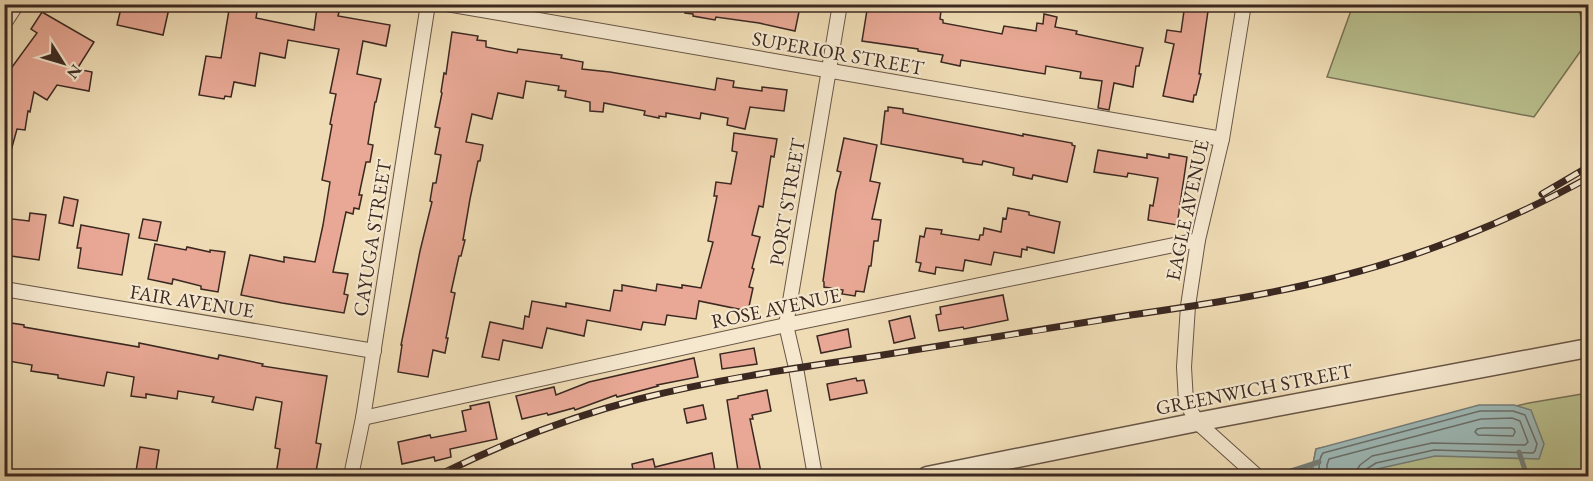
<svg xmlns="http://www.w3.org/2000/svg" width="1593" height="481" viewBox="0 0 1593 481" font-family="'EB Garamond',serif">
	<rect width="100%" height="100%" fill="#efdcb5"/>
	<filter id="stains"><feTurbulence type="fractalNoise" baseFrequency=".00333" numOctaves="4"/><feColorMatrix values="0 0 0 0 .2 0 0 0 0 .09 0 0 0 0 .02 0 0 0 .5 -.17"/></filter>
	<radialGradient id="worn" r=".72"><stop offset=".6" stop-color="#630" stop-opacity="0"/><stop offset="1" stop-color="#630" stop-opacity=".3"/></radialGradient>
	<g fill="#b9c08e" stroke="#7a7458" stroke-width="1.5">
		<polygon points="1353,5 1578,5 1587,42 1534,117 1327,77"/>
		<polygon points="1588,393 1588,476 1306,476 1313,464 1316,449 1529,403"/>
	</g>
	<polygon fill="#9db9b7" stroke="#767f7b" stroke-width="1.5" points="1479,405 1514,405 1531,410 1544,444 1539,459 1435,456 1377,469 1366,476 1313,476 1313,464 1316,449"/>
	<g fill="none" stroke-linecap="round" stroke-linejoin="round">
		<g stroke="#6c706c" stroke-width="1.5">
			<polygon points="1511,428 1514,429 1515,432 1513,436 1478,435 1475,432 1477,429 1483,428"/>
			<path d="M1319 476C1319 469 1318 459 1323 453L1480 411H1513L1525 415 1537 444 1535 451 1533 453 1434 450 1376 463 1365 470 1364 476"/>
			<polyline points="1327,476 1327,465 1329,459 1481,419 1512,418 1520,421 1528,442 1525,445 1432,443 1372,456 1360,465 1357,470 1356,476"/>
		</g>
		<g stroke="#767f7b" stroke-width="5">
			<polyline points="1519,452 1527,476"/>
			<polyline points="1291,471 1319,462"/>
		</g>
	</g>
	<g fill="#e8a895" stroke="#3b2821" stroke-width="1.5">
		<polygon points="122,4 170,4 163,35 117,25"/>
		<polygon points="230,4 258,6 256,18 314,30 317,8 339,12 338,16 390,25 386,46 363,41 357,74 381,79 376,102 375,102 368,144 373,145 370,162 366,162 359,195 362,195 359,209 354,208 353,214 346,212 333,272 348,274 344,294 348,295 344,313 282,303 241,295 250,255 284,262 284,257 315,262 323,225 330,182 322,180 332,125 330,124 336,94 330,93 339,49 288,40 285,58 260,53 255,86 234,82 231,97 225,96 224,99 199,95 206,56 221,58"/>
		<polygon points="686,4 787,4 800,7 795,31 759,23 716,17 715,20 693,16 693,14 685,13"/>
		<polygon points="868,4 902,4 941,11 940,19 943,20 943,23 1002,34 1004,26 1036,31 1037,23 1043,24 1044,14 1057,17 1055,27 1077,31 1076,34 1143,48 1139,66 1136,66 1133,87 1114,83 1109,110 1098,108 1102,81 1080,78 1081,72 1046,66 1045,74 961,60 960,66 941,62 943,55 918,51 918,49 862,41"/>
		<polygon points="1185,4 1209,4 1199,74 1201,74 1196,95 1194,95 1193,102 1163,96 1174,44 1165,42 1167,30 1181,32"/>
		<polygon points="42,12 94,42 77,69 92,72 89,91 57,85 47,100 34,92 30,112 28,111 25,130 17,129 9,158 4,158 4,78 37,33 31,29"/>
		<polygon points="452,32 478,36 477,40 486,41 486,47 517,53 518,49 562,55 561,58 583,62 582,69 610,72 715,90 717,78 734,81 733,87 762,91 762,87 787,90 784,111 750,107 745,129 727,125 728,118 701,113 700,119 666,113 666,117 659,116 659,118 644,115 645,111 604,103 603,112 590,111 590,102 565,97 566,91 558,90 559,86 526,81 523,98 498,93 492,119 472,114 466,142 483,145 480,161 478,161 470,199 463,240 465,240 461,256 459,256 451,292 455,293 446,338 448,338 445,353 433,350 428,377 398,372 402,345 401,345 420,251 432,202 430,201 433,183 436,183 441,155 435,154 440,128 435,127 442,93 441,92 444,73 446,74"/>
		<polygon points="888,107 903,109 903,113 1023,136 1023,134 1072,143 1072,145 1075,146 1067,182 1033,175 1032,179 1013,175 1014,168 983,161 982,165 963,162 963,159 881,144 885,111 888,111"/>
		<polygon points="734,133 777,139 774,157 771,156 763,207 759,206 752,235 760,237 752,268 754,269 749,287 753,288 748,311 699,301 696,319 667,315 665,325 643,322 641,330 587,320 584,336 547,328 542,348 503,340 499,360 482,357 490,322 523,329 525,316 529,317 532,301 566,307 566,303 610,311 614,290 622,291 622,285 656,291 657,284 682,288 682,285 701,288 713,242 708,241 717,196 714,196 716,182 731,184 737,152 732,151"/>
		<polygon points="844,138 877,145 870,181 880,183 872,219 881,220 878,241 874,241 871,266 869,266 864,292 856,291 855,296 842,294 843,290 824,287 824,282 823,281 836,191 841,172 837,171"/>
		<polygon points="1098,150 1147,158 1147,154 1169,158 1169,154 1187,157 1177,225 1148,220 1150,205 1153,206 1158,178 1128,173 1127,177 1094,172"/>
		<polygon points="64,197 78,200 73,226 59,223"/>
		<polygon points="1008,208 1029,212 1029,215 1060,222 1054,253 1027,247 1027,250 1022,249 1021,257 994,252 991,265 965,260 963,271 936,267 935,274 919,271 921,263 916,262 920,236 924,237 926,228 942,230 941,234 979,240 980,235 983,235 984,228 1001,232 1003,218 1006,219"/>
		<polygon points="30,213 46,215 39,260 4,255 4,218 29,221"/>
		<polygon points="143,219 161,222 157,241 139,238"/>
		<polygon points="81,225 129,234 122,275 78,268 81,248 77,248"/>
		<polygon points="155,244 186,250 187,247 210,252 210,250 225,252 218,292 201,289 201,286 173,279 172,284 148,279"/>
		<polygon points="1003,295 1008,320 964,329 963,327 939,331 936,315 941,314 940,307"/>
		<polygon points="910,316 915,338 894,343 889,321"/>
		<polygon points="11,323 24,325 24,327 139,347 139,343 218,359 219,355 263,364 262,366 327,376 316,443 321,444 315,477 285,477 276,475 280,449 275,448 282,402 256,397 253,410 212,402 214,397 178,391 177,399 146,394 146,398 131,396 134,377 107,372 104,386 58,378 58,375 31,371 32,365 8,361 10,351 4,350 4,343 6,335 8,335"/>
		<polygon points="848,329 851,347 821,353 817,336"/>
		<polygon points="754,348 757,364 722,369 720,354"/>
		<polygon points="694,358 698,377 657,385 658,386 617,397 616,395 575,410 574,408 548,415 547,413 522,419 516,396 554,387 556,395 589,382"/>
		<polygon points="856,378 857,381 864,380 867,393 830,400 827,384"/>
		<polygon points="767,390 771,411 752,415 753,419 750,419 762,477 739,477 727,400 738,398 738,396"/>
		<polygon points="489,402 497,439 450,449 451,457 435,461 434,457 402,464 398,442 430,435 431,438 466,431 462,411 471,409 470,406"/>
		<polygon points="703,405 706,419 687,423 684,409"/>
		<polygon points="140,447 159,450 155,477 135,477"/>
		<polygon points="712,453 716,477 634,477 632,464 653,459 655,467"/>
	</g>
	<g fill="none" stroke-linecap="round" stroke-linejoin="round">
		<g stroke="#685546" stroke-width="16">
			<g id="minor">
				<polyline points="447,4 1222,139"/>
				<polyline points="1244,4 1222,139 1198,240 1188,306 1184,367 1186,402 1197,422 1257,476"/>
				<polyline points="4,24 17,4"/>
				<polyline points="4,289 374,351"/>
				<polyline points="363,418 786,325 1198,240"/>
				<polyline points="351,476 363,418 428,4"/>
				<polyline points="815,476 796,368 786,325 840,4"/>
			</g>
		</g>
		<g stroke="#685546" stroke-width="21">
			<polyline id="tertiary" points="927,476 1197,422 1588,348"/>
		</g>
		<use href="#minor" stroke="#f5e8cf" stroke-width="14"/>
		<use href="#tertiary" stroke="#f5e8cf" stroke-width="18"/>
		<g stroke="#3b2821" stroke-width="7">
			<g id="rail">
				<polyline points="1542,194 1588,167"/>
				<path d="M437 476C501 444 570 417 639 399 713 380 789 369 864 358 953 344 1042 330 1131 315 1200 305 1270 295 1338 277 1425 255 1509 221 1588 178"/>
			</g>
		</g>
		<use href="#rail" stroke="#f5e8cf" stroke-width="4.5" stroke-dasharray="14" stroke-linecap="butt"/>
	</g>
	<g text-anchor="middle" stroke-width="4.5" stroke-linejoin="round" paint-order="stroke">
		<g font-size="20" fill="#3b2821" stroke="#f5e8cf">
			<text transform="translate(838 53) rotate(10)" y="7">SUPERIOR STREET</text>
			<text transform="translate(787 202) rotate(-80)" y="7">PORT STREET</text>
			<text transform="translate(1187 210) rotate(-78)" y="7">EAGLE AVENUE</text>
			<text transform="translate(372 238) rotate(-81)" y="7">CAYUGA STREET</text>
			<text transform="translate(192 301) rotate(9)" y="7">FAIR AVENUE</text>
			<text transform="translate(776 308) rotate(-12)" y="7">ROSE AVENUE</text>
			<text transform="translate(1254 389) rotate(-11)" y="7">GREENWICH STREET</text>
		</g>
	</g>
	<rect width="1593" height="481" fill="none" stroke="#efdcb5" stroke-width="24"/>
	<rect x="6" y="6" width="1581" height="469" fill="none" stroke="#3b2821" stroke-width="3"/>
	<rect x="12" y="12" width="1569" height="457" fill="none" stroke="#3b2821" stroke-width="1.5"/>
	<g transform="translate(63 63) rotate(127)" stroke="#f5e8cf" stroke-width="4.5" paint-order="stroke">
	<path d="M0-4.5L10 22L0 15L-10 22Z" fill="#3b2821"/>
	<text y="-9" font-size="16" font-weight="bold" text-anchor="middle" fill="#3b2821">N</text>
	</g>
	<rect width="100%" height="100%" filter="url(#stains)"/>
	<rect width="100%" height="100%" fill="url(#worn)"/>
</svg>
